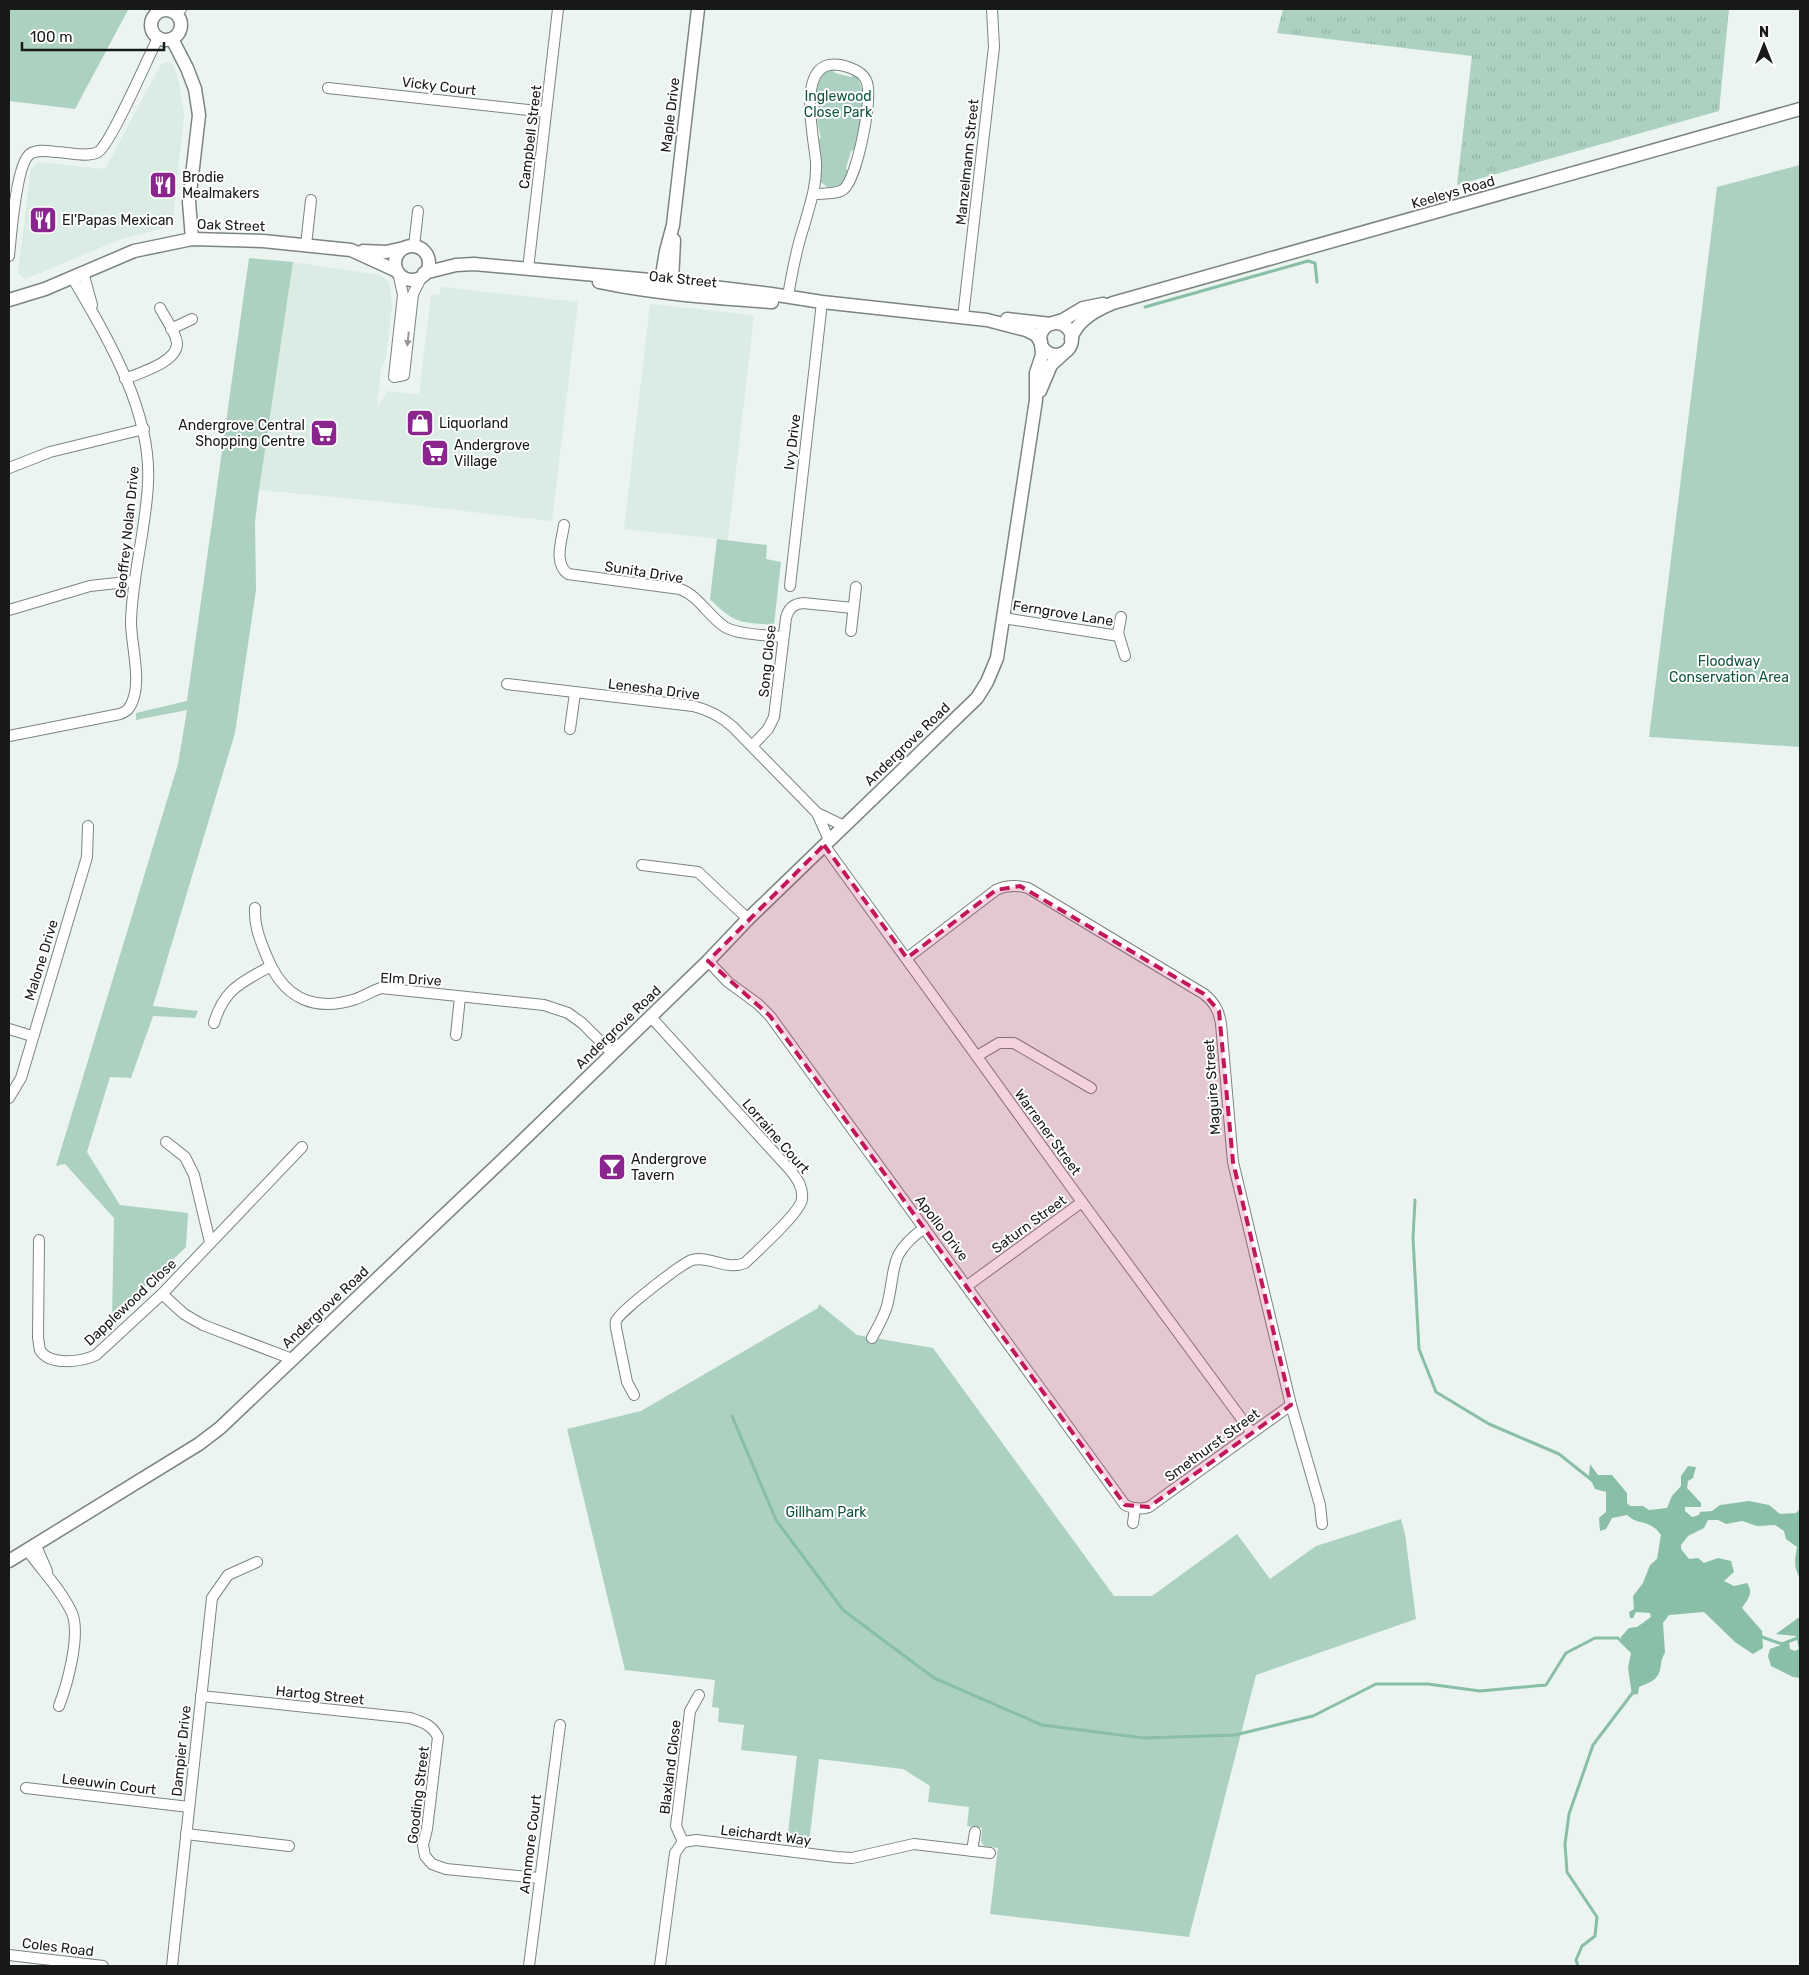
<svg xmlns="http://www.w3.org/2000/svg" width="1809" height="1975" viewBox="0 0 1809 1975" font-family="Rubik,sans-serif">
	<defs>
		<pattern id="grass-tufts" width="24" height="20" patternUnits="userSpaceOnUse" patternTransform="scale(1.25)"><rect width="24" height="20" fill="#acd1c0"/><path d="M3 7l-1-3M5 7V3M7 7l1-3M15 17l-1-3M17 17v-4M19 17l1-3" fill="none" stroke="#93b3a4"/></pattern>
	</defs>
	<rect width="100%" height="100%" fill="#ebf4f0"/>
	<g fill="#daece3">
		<polygon points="165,62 173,64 178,79 184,113 174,209 174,222 167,227 119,240 25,279 18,273 31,169 38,162 105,169 160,66"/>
		<polygon points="293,262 380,275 389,282 392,306 386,358 381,368 377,408 388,391 419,395 431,294 440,295 440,287 578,302 552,521 367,500 259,490"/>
		<polygon points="650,304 754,315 728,540 624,529"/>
	</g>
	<polygon fill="url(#grass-tufts)" points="1283,9 1729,9 1719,111 1457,185 1472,56 1277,33"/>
	<g fill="#acd1c0">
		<polygon points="9,9 126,9 128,10 75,109 9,101"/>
		<path d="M833 70 835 73 851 77 854 75C871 86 858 133 854 150L851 151 846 168 848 172 842 184 836 188 827 187 821 182 818 141 821 137C817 122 806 72 833 70Z"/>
		<polygon points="1800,165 1800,747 1649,737 1717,187"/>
		<polygon points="249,258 293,262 259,490 255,522 256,590 235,733 153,1006 198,1011 195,1018 153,1016 131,1078 110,1077 87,1152 120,1205 188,1213 186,1247 112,1318 114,1218 65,1164 56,1166 178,764 187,710 136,720 136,713 187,701"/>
		<path d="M717 539 767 545 766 559 781 562 774 625C739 622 735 624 710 599Z"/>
		<polygon points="819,1304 857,1335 933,1348 1114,1596 1152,1596 1237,1534 1270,1579 1316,1546 1401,1519 1405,1534 1416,1619 1256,1675 1189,1937 990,1914 998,1848 984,1846 981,1841 982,1828 967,1826 969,1807 928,1802 930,1786 903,1769 819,1759 809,1843 787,1841 797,1756 741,1750 744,1725 718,1722 719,1708 712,1707 715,1680 625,1670 567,1429 641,1411 818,1308"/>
	</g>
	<g fill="#88bfa6">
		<path d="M1590 1464 1598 1475H1612L1627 1493V1503L1630 1506H1643L1649 1510 1667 1508 1672 1496 1681 1486V1476L1688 1466 1696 1467 1693 1478 1688 1481 1687 1488 1701 1503V1507H1685V1511L1692 1517 1699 1515 1700 1512 1712 1511 1720 1505 1749 1501 1769 1505 1780 1514 1796 1513 1800 1509V1578C1793 1567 1795 1559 1797 1547L1786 1539 1784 1531 1775 1525 1757 1526 1742 1521 1726 1524 1718 1520H1708L1704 1528 1688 1536 1681 1545V1549L1689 1559 1698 1558 1704 1563 1718 1558 1731 1561 1734 1572 1724 1581 1734 1586 1747 1583C1754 1593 1748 1599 1742 1608L1762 1631 1763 1648 1753 1654 1735 1642 1704 1612 1669 1615 1663 1623 1665 1653C1660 1660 1662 1665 1659 1673 1656 1681 1646 1684 1639 1687L1638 1694 1632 1695 1628 1668 1631 1653 1628 1646 1621 1642V1637L1629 1628 1637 1627 1651 1617 1650 1613 1636 1612 1633 1618H1630L1629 1612 1634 1609 1633 1596 1643 1583 1650 1565 1657 1559 1661 1535C1649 1518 1638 1526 1627 1515L1612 1518 1606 1529 1600 1531 1599 1518 1606 1512V1492L1595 1489 1589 1476Z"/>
		<polygon points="1798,1618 1800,1618 1800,1678 1793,1677 1771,1666 1768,1656 1770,1649 1789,1642 1790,1649 1795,1651 1799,1649 1796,1636 1776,1634"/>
	</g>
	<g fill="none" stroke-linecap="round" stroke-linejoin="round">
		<g stroke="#88bfa6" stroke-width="3">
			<polyline points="1145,307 1308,261 1315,263 1317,282"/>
			<polyline points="1415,1200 1413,1238 1419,1349 1436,1392 1489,1424 1559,1454 1593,1481"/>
			<polyline points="732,1416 776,1520 843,1610 934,1678 1042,1725 1144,1738 1235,1735 1313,1716 1376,1684 1428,1684 1480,1691 1546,1685 1566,1653 1595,1638 1618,1638 1632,1652"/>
			<polyline points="1759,1636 1782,1644 1800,1637"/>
			<polyline points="1578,1966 1576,1960 1582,1946 1595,1936 1597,1917 1567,1872 1565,1844 1569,1814 1593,1745 1634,1691"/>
		</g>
		<g stroke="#7c8580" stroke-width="12">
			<g id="minor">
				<polyline points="176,14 181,9"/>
				<polyline points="328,88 546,112"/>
				<polyline points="306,245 311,200"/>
				<polyline points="414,246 418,211"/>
				<path d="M9 256C11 237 16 164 30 154 37 149 48 151 56 152 68 152 87 158 98 152 111 144 148 57 158 38"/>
				<polyline points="528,269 558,9"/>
				<polyline points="83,272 92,305"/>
				<polyline points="398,272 403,295 394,377 404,375 413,294 422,276"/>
				<path d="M788 296C792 273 796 249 804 226 810 204 817 186 816 163 815 142 797 72 829 65 840 63 861 69 866 80 874 96 857 178 844 189 836 195 823 193 814 194"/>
				<polyline points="963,317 994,47 992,9"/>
				<polyline points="171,329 192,319"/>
				<path d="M125 379C139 373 178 362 177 343 176 332 165 318 160 308"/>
				<polyline points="9,468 50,452 144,429"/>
				<path d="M564 525C562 540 553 563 568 574L680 589C699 596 708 616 725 627 738 635 767 635 783 637"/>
				<polyline points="790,586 822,302"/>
				<polyline points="9,610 90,586 135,581"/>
				<polyline points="1121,617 1118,633 1125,656"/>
				<polyline points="1003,618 1119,636"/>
				<polyline points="851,631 856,587"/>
				<path d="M507 684 693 706C709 710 721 716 733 727L817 813 844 826"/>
				<polyline points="570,729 575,693"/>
				<path d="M9 736 120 714C123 713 128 710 129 708 144 686 131 647 131 622 132 575 146 530 148 483 152 411 107 337 72 277"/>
				<path d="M752 746 768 729 774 717 786 618C788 609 793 604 803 603L853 608"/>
				<polyline points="817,813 829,840"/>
				<polyline points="824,845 1082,1202 1252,1433"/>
				<polyline points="642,865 698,872 748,919"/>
				<path d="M255 908C254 926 260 940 267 957 283 997 313 1013 356 999 364 996 372 991 381 988L544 1005 568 1013 582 1023 612 1053"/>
				<path d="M907 958 996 890C1007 885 1017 885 1028 888L1204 994C1215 1003 1219 1011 1221 1024L1233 1162 1291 1405 1320 1505 1322 1524"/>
				<path d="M708 961 728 982 758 1004 770 1016 1125 1505C1133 1509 1140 1510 1149 1507L1291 1405"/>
				<path d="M214 1023C224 989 242 982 271 966"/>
				<polyline points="9,1029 32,1036"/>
				<polyline points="456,1035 460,997"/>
				<polyline points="977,1056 999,1043 1014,1043 1091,1088"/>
				<polyline points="9,1098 21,1078 87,857 88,826"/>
				<polyline points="166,1142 185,1157 194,1175 210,1242"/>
				<path d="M39 1240 38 1338C39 1341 39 1347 40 1350 49 1366 82 1362 96 1355L162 1294 302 1147"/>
				<polyline points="967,1286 1082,1202"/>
				<polyline points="162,1294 184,1314 203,1325 292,1359"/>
				<path d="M872 1338C877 1328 884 1317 887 1306 897 1266 887 1256 924 1228"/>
				<path d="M634 1395 627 1382 616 1328C616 1326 615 1323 616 1321 619 1312 681 1264 692 1260 710 1255 725 1271 745 1263 756 1252 801 1212 802 1199 803 1187 798 1180 791 1171L650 1016"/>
				<polyline points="1133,1523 1135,1508"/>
				<polyline points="36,1546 47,1571"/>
				<path d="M28 1551C42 1571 61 1589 72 1613 81 1635 67 1685 59 1706"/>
				<path d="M201 1696 410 1718C423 1722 432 1725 438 1737L427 1829 423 1845 425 1856 432 1864 446 1869 539 1878"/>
				<polyline points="26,1788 189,1807"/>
				<polyline points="186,1834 289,1846"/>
				<polyline points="683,1842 676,1826 690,1711 699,1695"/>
				<polyline points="972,1851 975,1832"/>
				<polyline points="9,1955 103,1966"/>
				<polyline points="172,1966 212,1598 228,1575 257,1562"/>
				<polyline points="529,1966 560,1725"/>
				<polyline points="660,1966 675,1853 683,1842 696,1840 836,1857 852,1858 914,1844 990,1853"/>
			</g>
		</g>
		<g stroke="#7c8580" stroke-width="15">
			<g id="tertiary">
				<circle cx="166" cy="25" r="15"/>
				<polyline points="172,39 187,68 195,89 199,115 189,202 192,239"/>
				<circle cx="412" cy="263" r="17"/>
				<polyline points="363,251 386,252 404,248"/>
				<polyline points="424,273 456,265 474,264 672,282 771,294 822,302 987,320 1026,330 1036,335 1040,341"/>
				<path d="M599 282C655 294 715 298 772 302"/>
				<polyline points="668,289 672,282 674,240"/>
				<polyline points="666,292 661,281 666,251 673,225 698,9"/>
				<polyline points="9,300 45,289 134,251 192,239 263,241 351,250 397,271"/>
				<polyline points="1007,319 1051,324"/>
				<polyline points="1053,323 1063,320 1083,308 1103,304"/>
				<circle cx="1056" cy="339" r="16"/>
				<path d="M1071 339C1077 320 1096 310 1113 303L1800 109"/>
				<polyline points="1040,391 1051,365 1065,352"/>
				<polyline points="9,1561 199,1444 220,1428 514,1149 708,961 748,919 977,698 987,682 997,658 1036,400 1036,373 1042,355 1041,342"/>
			</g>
		</g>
		<use href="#minor" stroke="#fff" stroke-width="10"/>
		<use href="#tertiary" stroke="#fff" stroke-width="12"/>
	</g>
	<defs><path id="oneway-solid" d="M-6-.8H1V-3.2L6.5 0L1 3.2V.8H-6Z" transform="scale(1.25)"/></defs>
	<use fill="#979897" href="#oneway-solid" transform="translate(408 339) rotate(96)"/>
	<path fill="#c2185b" fill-opacity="0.2" stroke="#c2185b" stroke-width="4" stroke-dasharray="10 6" stroke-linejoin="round" d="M824 845 907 958 996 890 1020 886 1204 994 1219 1011 1233 1162 1291 1405 1149 1507 1125 1505 770 1016 708 961Z"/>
	<defs>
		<g id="restaurant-square" transform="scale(1.4375)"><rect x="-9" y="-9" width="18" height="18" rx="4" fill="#89258d" stroke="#fff"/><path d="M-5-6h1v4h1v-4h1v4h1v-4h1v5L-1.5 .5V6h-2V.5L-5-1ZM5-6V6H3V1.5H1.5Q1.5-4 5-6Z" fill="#fff"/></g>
		<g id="shop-square" transform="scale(1.4375)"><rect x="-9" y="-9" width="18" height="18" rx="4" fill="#89258d" stroke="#fff"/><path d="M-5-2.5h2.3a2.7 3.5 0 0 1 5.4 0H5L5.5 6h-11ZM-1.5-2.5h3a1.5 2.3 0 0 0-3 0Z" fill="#fff"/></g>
		<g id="supermarket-square" transform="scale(1.4375)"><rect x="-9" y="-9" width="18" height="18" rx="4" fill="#89258d" stroke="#fff"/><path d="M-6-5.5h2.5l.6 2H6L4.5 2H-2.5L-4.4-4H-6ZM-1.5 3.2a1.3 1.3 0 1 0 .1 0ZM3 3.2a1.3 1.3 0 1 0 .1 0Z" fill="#fff"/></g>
		<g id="bar-square" transform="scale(1.4375)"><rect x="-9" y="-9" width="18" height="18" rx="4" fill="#89258d" stroke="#fff"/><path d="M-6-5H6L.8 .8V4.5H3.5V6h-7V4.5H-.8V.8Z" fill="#fff"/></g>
	</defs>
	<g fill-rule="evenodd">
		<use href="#restaurant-square" x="163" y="185"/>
		<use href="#restaurant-square" x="43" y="220"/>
		<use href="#shop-square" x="420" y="423"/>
		<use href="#supermarket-square" x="324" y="433"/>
		<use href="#supermarket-square" x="435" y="453"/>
		<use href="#bar-square" x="612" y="1167"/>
	</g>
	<g text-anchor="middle" stroke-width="4" stroke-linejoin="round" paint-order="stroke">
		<g font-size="14" fill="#171a18" stroke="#fff">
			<text transform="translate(439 86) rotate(7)" y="5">Vicky Court</text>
			<text transform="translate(670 115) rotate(-83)" y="5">Maple Drive</text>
			<text transform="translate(530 137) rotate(-83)" y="5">Campbell Street</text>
			<text transform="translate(967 162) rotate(-84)" y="5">Manzelmann Street</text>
			<text transform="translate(1453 192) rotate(-16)" y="5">Keeleys Road</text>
			<text transform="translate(231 225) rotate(2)" y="5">Oak Street</text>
			<text transform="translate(683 279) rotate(6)" y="5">Oak Street</text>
			<text transform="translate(792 442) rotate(-83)" y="5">Ivy Drive</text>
			<text transform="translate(127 532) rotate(-84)" y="5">Geoffrey Nolan Drive</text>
			<text transform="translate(644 572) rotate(9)" y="5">Sunita Drive</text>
			<text transform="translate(1063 613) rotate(9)" y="5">Ferngrove Lane</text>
			<text transform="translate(767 661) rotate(-84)" y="5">Song Close</text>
			<text transform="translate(654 689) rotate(7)" y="5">Lenesha Drive</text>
			<text transform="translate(907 744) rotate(-44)" y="5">Andergrove Road</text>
			<text transform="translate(41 960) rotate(-73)" y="5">Malone Drive</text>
			<text transform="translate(411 979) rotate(3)" y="5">Elm Drive</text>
			<text transform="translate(618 1027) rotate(-44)" y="5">Andergrove Road</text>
			<text transform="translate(1212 1087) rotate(-94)" y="5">Maguire Street</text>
			<text transform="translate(1048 1132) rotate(54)" y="5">Warrener Street</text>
			<text transform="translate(776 1136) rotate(49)" y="5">Lorraine Court</text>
			<text transform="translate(1029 1224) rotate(-36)" y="5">Saturn Street</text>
			<text transform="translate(942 1228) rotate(53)" y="5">Apollo Drive</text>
			<text transform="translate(130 1302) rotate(-43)" y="5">Dapplewood Close</text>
			<text transform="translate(325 1307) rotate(-43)" y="5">Andergrove Road</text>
			<text transform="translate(1212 1445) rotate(-36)" y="5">Smethurst Street</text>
			<text transform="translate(320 1695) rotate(6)" y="5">Hartog Street</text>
			<text transform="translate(181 1751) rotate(-84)" y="5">Dampier Drive</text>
			<text transform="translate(670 1767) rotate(-83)" y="5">Blaxland Close</text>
			<text transform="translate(109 1784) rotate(7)" y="5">Leeuwin Court</text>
			<text transform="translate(418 1795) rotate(-83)" y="5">Gooding Street</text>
			<text transform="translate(766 1835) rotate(7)" y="5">Leichardt Way</text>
			<text transform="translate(530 1844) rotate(-83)" y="5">Annmore Court</text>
			<text transform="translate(58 1947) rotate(7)" y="5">Coles Road</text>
		</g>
		<g font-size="14" fill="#10563e" stroke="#fff">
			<text x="838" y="101">Inglewood<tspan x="838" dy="16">Close Park</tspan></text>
			<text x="1729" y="666">Floodway<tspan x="1729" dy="16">Conservation Area</tspan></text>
			<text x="826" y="1517">Gillham Park</text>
		</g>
		<g font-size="14" fill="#171a18" stroke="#fff" text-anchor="start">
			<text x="182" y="182">Brodie<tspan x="182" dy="16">Mealmakers</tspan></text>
			<text x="62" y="225">El'Papas Mexican</text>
			<text x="439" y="428">Liquorland</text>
			<text x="305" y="430" text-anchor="end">Andergrove Central<tspan x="305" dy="16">Shopping Centre</tspan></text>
			<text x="454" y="450">Andergrove<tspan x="454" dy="16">Village</tspan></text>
			<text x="631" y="1164">Andergrove<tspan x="631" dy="16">Tavern</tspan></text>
		</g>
	</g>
	<rect width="1809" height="1975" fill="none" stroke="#171a18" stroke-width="20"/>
	<g transform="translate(1764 45)" stroke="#ffffff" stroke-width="4" paint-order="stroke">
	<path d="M0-4L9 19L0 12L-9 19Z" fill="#171a18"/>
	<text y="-8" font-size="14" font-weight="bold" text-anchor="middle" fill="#171a18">N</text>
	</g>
	<path d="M22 42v8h142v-8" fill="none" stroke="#171a18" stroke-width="2.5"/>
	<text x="30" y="42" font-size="15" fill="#171a18" stroke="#ffffff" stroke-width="4" paint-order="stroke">100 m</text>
</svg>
